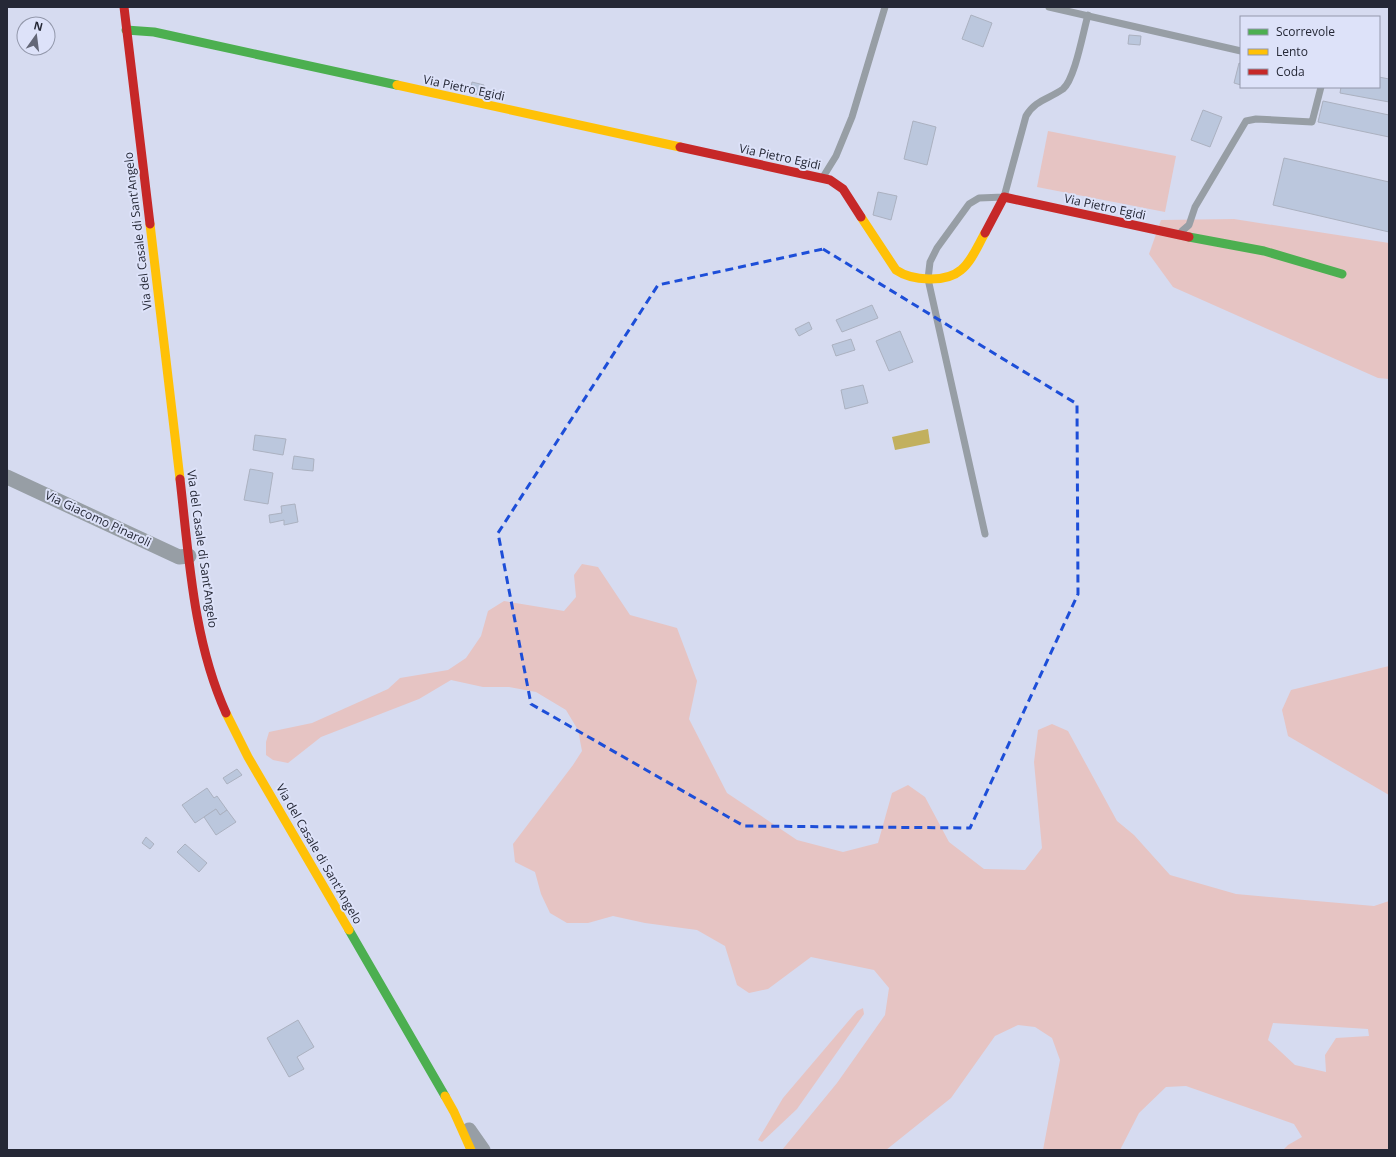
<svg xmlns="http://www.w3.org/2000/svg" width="1396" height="1157" viewBox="0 0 1396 1157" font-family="'Open Sans',sans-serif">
	<rect width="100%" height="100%" fill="#d6dbf0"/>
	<g fill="#e6c4c3" fill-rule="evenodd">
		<polygon points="1048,131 1176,156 1165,212 1037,187"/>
		<polygon points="1234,219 1389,243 1389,379 1378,378 1173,287 1149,254 1161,220"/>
		<path d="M582 564 598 567 630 615 677 628 697 681 689 719 727 793 797 840 843 852 878 843 892 793 908 785 925 797 949 842 984 869 1025 870 1042 848 1034 762 1038 730 1052 724 1068 731 1117 821 1134 835 1170 875 1236 894 1374 906 1389 901V1150H1283L1288 1145 1302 1137 1294 1124 1186 1086 1166 1087 1139 1113 1120 1150H1043L1060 1060 1052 1038 1035 1027 1018 1025 995 1036 951 1098 886 1150H782L837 1083 885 1015 889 988 874 970 811 957 768 989 749 993 737 985 725 946 697 930 645 923 613 916 588 923H567L550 913 541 894 535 872 515 862 513 844 573 765 582 751 578 730 566 710 536 692 509 687H483L451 680 419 699 321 737 288 763 273 760 266 755V742L269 732 312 723 388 689 400 678 448 670 466 658 481 636 488 611 504 601 564 611 576 597 574 575ZM1273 1023 1368 1029 1369 1036 1336 1038 1325 1055 1326 1072 1295 1065 1268 1040Z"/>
		<polygon points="1389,666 1389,795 1288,736 1282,710 1291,690"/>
		<polygon points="863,1008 864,1014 797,1109 762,1142 758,1140 783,1098 857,1011"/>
	</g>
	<polygon fill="#c2b05e" points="928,429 930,443 895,450 892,437"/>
	<g fill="#bbc7dd" stroke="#abb1c0">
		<polygon points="971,15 992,23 983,47 962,39"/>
		<polygon points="1129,35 1141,36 1140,45 1128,44"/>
		<polygon points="1239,63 1241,64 1241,85 1234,83"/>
		<polygon points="1379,77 1389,79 1389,102 1340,93 1341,87 1379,87"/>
		<polygon points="472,82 484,85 481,95 470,93"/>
		<polygon points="1323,101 1389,115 1389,137 1318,122"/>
		<polygon points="1203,110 1222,117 1210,147 1191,140"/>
		<polygon points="913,121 936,127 927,165 904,159"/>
		<polygon points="1284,158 1389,182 1389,232 1273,205"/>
		<polygon points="878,192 897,196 891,220 873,215"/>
		<polygon points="872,305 878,318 842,332 836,320"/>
		<polygon points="809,322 812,329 799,336 795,329"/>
		<polygon points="900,331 913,362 889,371 876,341"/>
		<polygon points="851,339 855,350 836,356 832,345"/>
		<polygon points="863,385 868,403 845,409 841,390"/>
		<polygon points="255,435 286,439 283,455 253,450"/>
		<polygon points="294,456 314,459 313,471 292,469"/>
		<polygon points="250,469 273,473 268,504 244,500"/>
		<polygon points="295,504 298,522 284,525 284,520 270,523 269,515 282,513 281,506"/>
		<polygon points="237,769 242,775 227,784 223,778"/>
		<polygon points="207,788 214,798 217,796 227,810 220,815 216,809 195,823 182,805"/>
		<polygon points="216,809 220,815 227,810 236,822 216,835 204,817"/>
		<polygon points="146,837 154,844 150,849 142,843"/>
		<polygon points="185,844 207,863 199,872 177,852"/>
		<polygon points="298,1020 314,1047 297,1057 304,1069 289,1077 267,1038"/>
	</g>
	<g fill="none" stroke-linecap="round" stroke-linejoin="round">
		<g stroke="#979ea5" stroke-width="7">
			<polyline points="1049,7 1241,51"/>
			<polyline points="823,177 836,156 852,117 885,7"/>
			<polyline points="1182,231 1189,225 1195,207 1246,121 1256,119 1312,122 1321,87"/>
			<path d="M985 534 928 279 930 262 937 248 969 204 979 198 1004 197 1026 116C1035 100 1049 99 1063 89 1075 79 1083 32 1088 15"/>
		</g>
		<g stroke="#979ea5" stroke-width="15">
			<polyline points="7,477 179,557 189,556"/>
			<polyline points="469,1130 483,1150"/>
		</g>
		<g stroke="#4caf50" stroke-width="9">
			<polyline points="126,30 154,32 397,85"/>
			<polyline points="1189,237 1264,251 1342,274"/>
			<polyline points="349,930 445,1096"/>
		</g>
		<g stroke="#ffc107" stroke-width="9">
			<polyline points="397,85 680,147"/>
			<path d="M861 217 896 270C912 281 946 283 961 270 972 261 978 245 985 233"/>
			<polyline points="150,224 180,479"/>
			<polyline points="226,713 248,757 349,930"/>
			<polyline points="445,1096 454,1112 471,1150"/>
		</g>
		<g stroke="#c62828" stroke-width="9">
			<polyline points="124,7 150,224"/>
			<polyline points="680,147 830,180 843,189 861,217"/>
			<polyline points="985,233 1004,197 1189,237"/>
			<path d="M180 479C189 557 193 640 226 713"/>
		</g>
	</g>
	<path fill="none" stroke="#1d4ed8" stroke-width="3" stroke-dasharray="8 5" stroke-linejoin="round" d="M823 249 1077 404 1078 594 970 828 744 826 531 704 498 533 658 285Z"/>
	<g text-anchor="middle" stroke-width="4" stroke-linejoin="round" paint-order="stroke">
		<g font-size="12" fill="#252836" stroke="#dde2f9">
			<text transform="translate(464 88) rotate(12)" y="4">Via Pietro Egidi</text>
			<text transform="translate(780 157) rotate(12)" y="4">Via Pietro Egidi</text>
			<text transform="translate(1105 207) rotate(12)" y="4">Via Pietro Egidi</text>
			<text transform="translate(138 231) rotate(-97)" y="4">Via del Casale di Sant'Angelo</text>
			<text transform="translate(98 519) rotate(25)" y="4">Via Giacomo Pinaroli</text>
			<text transform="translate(202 549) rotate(82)" y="4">Via del Casale di Sant'Angelo</text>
			<text transform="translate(319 854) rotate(60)" y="4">Via del Casale di Sant'Angelo</text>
		</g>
	</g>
	<rect width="1396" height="1157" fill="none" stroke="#252836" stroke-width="16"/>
	<rect x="1240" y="16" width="140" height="72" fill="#dde2f9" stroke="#9398ab"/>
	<rect x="1248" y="29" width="20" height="6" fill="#4caf50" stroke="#9398ab"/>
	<text x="1276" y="36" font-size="12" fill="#252836">Scorrevole</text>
	<rect x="1248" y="49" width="20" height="6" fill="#ffc107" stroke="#9398ab"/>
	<text x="1276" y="56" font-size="12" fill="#252836">Lento</text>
	<rect x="1248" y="69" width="20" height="6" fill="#c62828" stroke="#9398ab"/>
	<text x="1276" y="76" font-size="12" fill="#252836">Coda</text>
	<g transform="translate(36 36) rotate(14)"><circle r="19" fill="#dde2f9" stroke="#9398ab"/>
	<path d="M0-3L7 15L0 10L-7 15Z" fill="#636777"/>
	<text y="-6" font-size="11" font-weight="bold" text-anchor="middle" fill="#252836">N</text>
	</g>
</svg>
